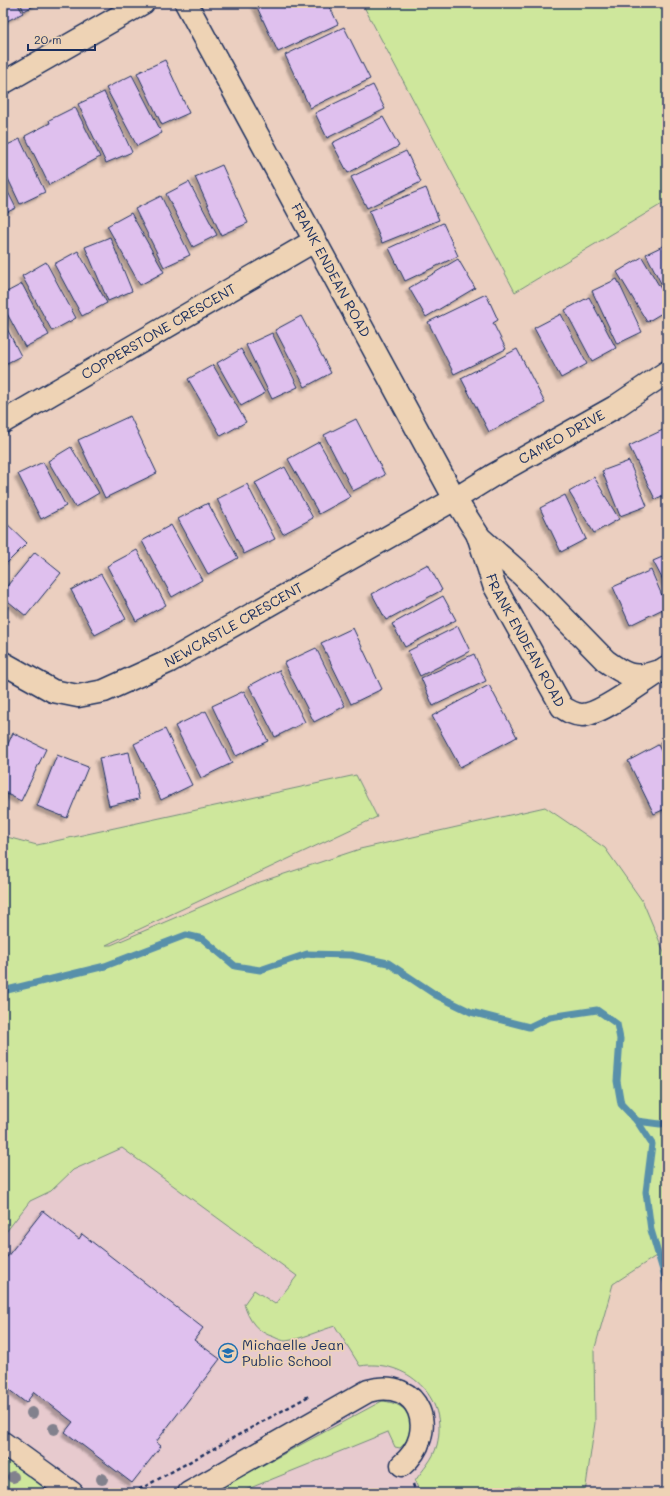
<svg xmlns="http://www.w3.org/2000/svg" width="670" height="1496" viewBox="0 0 670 1496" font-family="Mali,sans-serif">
	<defs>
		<filter id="shadow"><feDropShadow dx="-3.5" dy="3.5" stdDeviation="1" flood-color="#0004"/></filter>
	</defs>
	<rect width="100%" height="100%" fill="#ebcfc0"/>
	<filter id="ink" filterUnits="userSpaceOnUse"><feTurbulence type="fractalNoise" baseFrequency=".025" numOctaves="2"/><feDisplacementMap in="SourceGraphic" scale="8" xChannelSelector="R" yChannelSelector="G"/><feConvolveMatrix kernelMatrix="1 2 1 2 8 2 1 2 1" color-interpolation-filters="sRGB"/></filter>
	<g filter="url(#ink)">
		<polygon fill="#e7cace" points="108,1110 373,1191 502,1493 3,1493 3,1221"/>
		<g fill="#cee79c" stroke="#748b7d">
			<polygon points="362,3 667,3 667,201 515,292"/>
			<path d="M356 775 377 817 106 945H111L254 884 360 849 545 807 605 848 643 902 667 959V1262L656 1256 613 1284 594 1351 595 1423 585 1493H533L519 1486 502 1493H420L415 1481C423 1469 433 1460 437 1445 449 1397 406 1358 360 1366L335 1326C321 1330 301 1339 286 1341 283 1341 278 1339 274 1337 257 1332 249 1321 244 1304L254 1290 275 1304 297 1276 122 1148 73 1170 51 1191 30 1201 3 1236V836L37 845Z"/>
			<path d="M382 1401C411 1403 422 1428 400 1448L395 1447 388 1432 238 1493H211Z"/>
			<polygon points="3,1455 52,1493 3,1493"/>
		</g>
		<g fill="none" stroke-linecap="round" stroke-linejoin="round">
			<g stroke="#5890aa" stroke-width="7">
				<polyline points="3,991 105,966 186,935 203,939 235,966 260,970 307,954 351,955 388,963 436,995 471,1012 529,1027 550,1017 597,1010 617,1024 620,1039 617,1081 621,1104 637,1121 652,1144 646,1192 651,1230 667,1284"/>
				<polyline points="637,1121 660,1124 667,1123"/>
			</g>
		</g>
		<g fill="#dfc0ee" stroke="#1b2f5e" filter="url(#shadow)">
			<polygon points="3,3 17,3 23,13 5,22 3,18"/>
			<polygon points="20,3 39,3 24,11"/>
			<polygon points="255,3 328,3 338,24 278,52"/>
			<polygon points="344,27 370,79 310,108 285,55"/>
			<polygon points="165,60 189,113 162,125 137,73"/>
			<polygon points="132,75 162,133 137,146 106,88"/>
			<polygon points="373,85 385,109 327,138 315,113"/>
			<polygon points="104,92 132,152 106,163 78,104"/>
			<polygon points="75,107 100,157 49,185 25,136 50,123 49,120"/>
			<polygon points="383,117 399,146 348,173 332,143"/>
			<polygon points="20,139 45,192 20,204 3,168 3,147"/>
			<polygon points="406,151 421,182 367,208 351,177"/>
			<polygon points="222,165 248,223 221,235 195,177"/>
			<polygon points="3,182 16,208 3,214"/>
			<polygon points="189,182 217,235 193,247 166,194"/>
			<polygon points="426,188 439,220 382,243 369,211"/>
			<polygon points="161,196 190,255 164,267 135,209"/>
			<polygon points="131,213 164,272 140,285 107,226"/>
			<polygon points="443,223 458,256 405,281 389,248"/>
			<polygon points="110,237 132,291 108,301 85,247"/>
			<polygon points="667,244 667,295 646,254"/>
			<polygon points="78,251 107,303 82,316 54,264"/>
			<polygon points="642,257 667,299 667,310 647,322 617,272"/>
			<polygon points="458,259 475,288 426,317 409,288"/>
			<polygon points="46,262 76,318 52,331 22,276"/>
			<polygon points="617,279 642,332 617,344 592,291"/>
			<polygon points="22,284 49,335 25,347 3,306 3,294"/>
			<polygon points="486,294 498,320 493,323 506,349 454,374 428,322"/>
			<polygon points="589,297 616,348 592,361 565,310"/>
			<polygon points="561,314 587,364 561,378 534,328"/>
			<polygon points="301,316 331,373 305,387 275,330"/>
			<polygon points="3,321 21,356 3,365"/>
			<polygon points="272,333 298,387 272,399 246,345"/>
			<polygon points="241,349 265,393 241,406 217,363"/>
			<polygon points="517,349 545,403 489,432 461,378"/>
			<polygon points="213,365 246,422 221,436 188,379"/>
			<polygon points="130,416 157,473 105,498 78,440"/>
			<polygon points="356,419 385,475 353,491 324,435"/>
			<polygon points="667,428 667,494 655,499 629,446"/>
			<polygon points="319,442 350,497 319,514 288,459"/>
			<polygon points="71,447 99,493 75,507 48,461"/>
			<polygon points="629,461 647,506 620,516 602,471"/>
			<polygon points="43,462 66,506 41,519 18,474"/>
			<polygon points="285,467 313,518 283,534 255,483"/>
			<polygon points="594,477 619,519 594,533 569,492"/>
			<polygon points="247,484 275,539 244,554 217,499"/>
			<polygon points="565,495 586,539 561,552 540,508"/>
			<polygon points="208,503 238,558 208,574 178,519"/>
			<polygon points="3,520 27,543 3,567"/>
			<polygon points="171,525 202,580 172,597 142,541"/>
			<polygon points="137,550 166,605 136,621 107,566"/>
			<polygon points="35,552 61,573 26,616 3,597 3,591"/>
			<polygon points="667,555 667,588 653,561"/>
			<polygon points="428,564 442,590 386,620 372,594"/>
			<polygon points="651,570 667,607 630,625 613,587"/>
			<polygon points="101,574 126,619 95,635 71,590"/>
			<polygon points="443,596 456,620 405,647 392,624"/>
			<polygon points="458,626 470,651 420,676 408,651"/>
			<polygon points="353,628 382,689 351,704 321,643"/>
			<polygon points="316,648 345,706 314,722 284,663"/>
			<polygon points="474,654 486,681 433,706 421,678"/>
			<polygon points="279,670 305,722 275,737 249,686"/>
			<polygon points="489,685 517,737 460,767 432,716"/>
			<polygon points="244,691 268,741 236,756 212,706"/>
			<polygon points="206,711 232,763 201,778 175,726"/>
			<polygon points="165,729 192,785 161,800 134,744"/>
			<polygon points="13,733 46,749 21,801 3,792 3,755"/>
			<polygon points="667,738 667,754 660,742"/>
			<polygon points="658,745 667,763 667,808 654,814 628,761"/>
			<polygon points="129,752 139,799 109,806 99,758"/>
			<polygon points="57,755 88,767 67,818 37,806"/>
			<polygon points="43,1211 79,1239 82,1234 203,1328 194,1340 220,1359 156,1442 161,1446 132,1483 65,1432 73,1422 34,1392 26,1403 3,1385 3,1262"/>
		</g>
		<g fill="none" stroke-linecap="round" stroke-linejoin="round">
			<g stroke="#1b2f5e" stroke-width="25">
				<g id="minor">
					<path id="s1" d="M186 3 455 499 478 535 494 585 562 707C568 711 574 715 582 715 602 715 647 678 667 667"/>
					<polyline points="3,83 143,3"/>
					<path id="s2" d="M3 422 314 241"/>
					<path d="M478 536 523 576 606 661C624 674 633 680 656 672"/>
					<path id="s3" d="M3 663 53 691 78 696 104 691 170 661 455 499 492 476 615 407 667 372"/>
					<polyline points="3,1443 72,1493"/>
					<path d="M189 1493 368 1391C420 1376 440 1433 402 1465"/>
				</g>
			</g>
			<g stroke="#1b2f5e" stroke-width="2.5" stroke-dasharray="4 3" stroke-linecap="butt">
				<polyline points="413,1484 416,1493"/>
				<polyline points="133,1493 309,1396"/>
			</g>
			<use href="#minor" stroke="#eed3b5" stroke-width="22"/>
		</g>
		<g fill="#82818d">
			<circle cx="32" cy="1413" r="6"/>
			<circle cx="54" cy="1429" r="6"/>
			<circle cx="13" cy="1477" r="6"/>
			<circle cx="102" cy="1479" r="6"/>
		</g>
	</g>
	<defs>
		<g id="school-ring" transform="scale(1)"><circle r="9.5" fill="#eed3b5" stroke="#1f6fb2" stroke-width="1.5"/><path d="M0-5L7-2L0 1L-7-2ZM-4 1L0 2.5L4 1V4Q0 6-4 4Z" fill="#1f6fb2"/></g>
	</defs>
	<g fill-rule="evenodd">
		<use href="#school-ring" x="228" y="1353"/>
	</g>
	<g text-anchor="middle" stroke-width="3.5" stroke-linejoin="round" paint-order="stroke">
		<g font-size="14" fill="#1b2f5e" stroke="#eed3b5">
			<text dy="5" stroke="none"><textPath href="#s1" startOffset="304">FRANK ENDEAN ROAD</textPath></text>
			<text dy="5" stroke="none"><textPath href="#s2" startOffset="180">COPPERSTONE CRESCENT</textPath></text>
			<text dy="5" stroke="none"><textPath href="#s3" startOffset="633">CAMEO DRIVE</textPath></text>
			<text dy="5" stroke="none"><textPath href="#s3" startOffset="255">NEWCASTLE CRESCENT</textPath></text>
			<text dy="5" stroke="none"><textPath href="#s1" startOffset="723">FRANK ENDEAN ROAD</textPath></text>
		</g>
		<g font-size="14" fill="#1b2f5e" stroke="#eed3b5" text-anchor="start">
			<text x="242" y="1350">Michaelle Jean<tspan x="242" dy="16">Public School</tspan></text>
		</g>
	</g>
	<rect width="670" height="1496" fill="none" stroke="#eed3b5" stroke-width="16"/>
	<rect x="8" y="8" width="654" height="1480" fill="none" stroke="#1b2f5e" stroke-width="1.5" filter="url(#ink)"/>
	<path d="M28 44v6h67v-6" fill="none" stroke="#1b2f5e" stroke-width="2"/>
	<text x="34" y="44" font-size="12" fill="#1b2f5e" stroke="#eed3b5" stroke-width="3" paint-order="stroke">20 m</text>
</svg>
